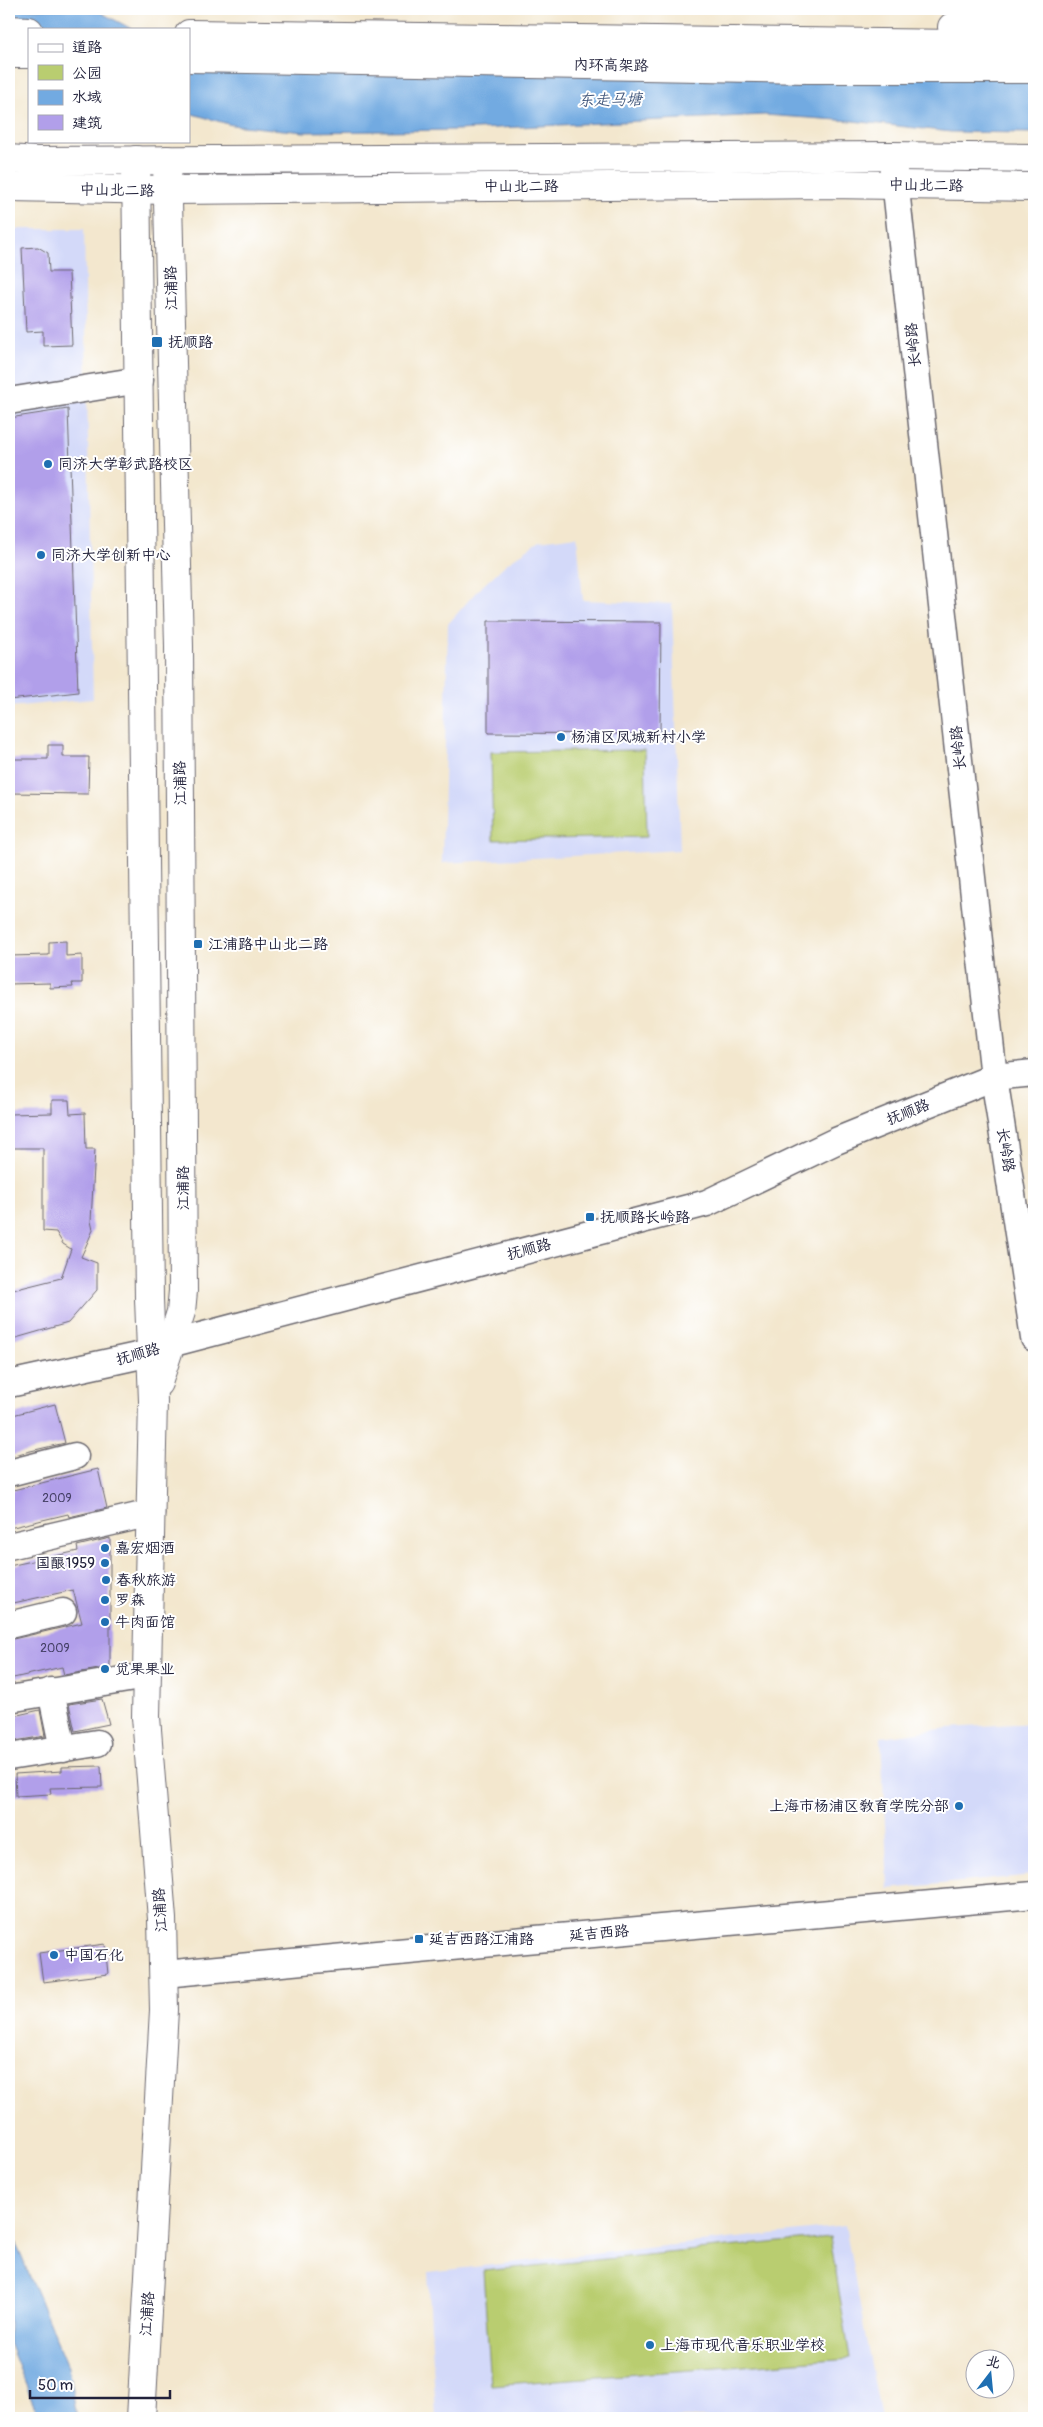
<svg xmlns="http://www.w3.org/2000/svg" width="1043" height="2427" viewBox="0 0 1043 2427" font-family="Pangolin,'LXGW WenKai TC',sans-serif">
	<rect width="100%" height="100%" fill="#fff"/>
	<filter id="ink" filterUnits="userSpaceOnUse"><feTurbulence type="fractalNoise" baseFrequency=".02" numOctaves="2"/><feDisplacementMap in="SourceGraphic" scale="10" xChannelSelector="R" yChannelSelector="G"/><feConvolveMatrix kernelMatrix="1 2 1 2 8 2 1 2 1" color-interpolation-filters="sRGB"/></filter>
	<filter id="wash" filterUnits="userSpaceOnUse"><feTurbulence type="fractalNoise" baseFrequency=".0096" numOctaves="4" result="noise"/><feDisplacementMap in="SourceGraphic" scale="20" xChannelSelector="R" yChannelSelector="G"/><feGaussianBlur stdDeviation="1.12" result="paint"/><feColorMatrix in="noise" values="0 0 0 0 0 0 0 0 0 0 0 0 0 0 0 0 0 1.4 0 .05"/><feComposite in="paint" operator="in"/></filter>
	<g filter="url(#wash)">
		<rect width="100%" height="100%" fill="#f3e7ce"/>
		<g fill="#d3d9f9">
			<polygon points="9,229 84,229 93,699 9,707"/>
			<polygon points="577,536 583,600 672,604 680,850 442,863 448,624 476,592 506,564 539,541"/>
			<polygon points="1034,1723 1034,1875 888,1889 881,1737 949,1728"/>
			<polygon points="845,2226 881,2418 436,2418 428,2272"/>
		</g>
		<g fill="#b9cd70" stroke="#6e7856">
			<polygon points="645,750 647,837 493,840 491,752"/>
			<polygon points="830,2237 850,2358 491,2385 483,2271"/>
		</g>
		<g fill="#72aae1" stroke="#4a668e">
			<polygon points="9,9 94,9 132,29 29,29 9,35"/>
			<polygon points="189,59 1034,69 1034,133 951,132 853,121 764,115 457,130 304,132 232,125 189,113"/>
			<polygon points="9,2227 68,2367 77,2418 37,2418 36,2410 9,2343"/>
		</g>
		<g id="blocks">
			<g fill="#b19fea">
				<polygon points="38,247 48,253 49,272 69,272 72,345 43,346 43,331 26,332 22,248"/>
				<polygon points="68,409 78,692 9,700 9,418"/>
				<polygon points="488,621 661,622 660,734 488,733"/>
				<polygon points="48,745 63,745 63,757 89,757 88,794 9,793 9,759 48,759"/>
				<polygon points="66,941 66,956 82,955 82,983 72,983 73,987 50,988 50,983 9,984 9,956 49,955 49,942"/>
				<polygon points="52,1100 69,1100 70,1114 85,1113 86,1149 95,1149 91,1221 93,1230 81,1257 97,1263 97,1290 68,1323 9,1340 9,1291 61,1278 71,1249 63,1244 56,1232 43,1231 43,1148 9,1148 9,1114 52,1113"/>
				<polygon points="55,1404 65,1443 9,1456 9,1416"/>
				<polygon points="98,1469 107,1508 69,1517 68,1514 9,1528 9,1491"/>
				<polygon points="110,1538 110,1667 64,1675 62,1667 9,1679 9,1640 82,1623 73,1590 9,1604 9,1566 78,1551 77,1546"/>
				<polygon points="102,1699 109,1724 75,1731 69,1704"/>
				<polygon points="40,1710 45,1736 9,1742 9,1717"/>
				<polygon points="101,1766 102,1787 50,1788 51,1794 16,1796 15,1774 62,1771 62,1767"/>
				<polygon points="105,1944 108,1974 43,1982 39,1953"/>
			</g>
		</g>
	</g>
	<g filter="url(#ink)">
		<use href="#blocks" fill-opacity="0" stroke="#6b676e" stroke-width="1"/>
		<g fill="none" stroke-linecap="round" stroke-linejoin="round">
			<g stroke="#6b676e" stroke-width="29">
				<g id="minor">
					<polyline points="893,162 994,1077 1034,1338"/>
					<polyline points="9,401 140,380"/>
					<polyline points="9,1384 151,1353 170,1344 707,1203 836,1141 994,1077 1034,1073"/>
					<polyline points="9,1473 75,1456"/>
					<polyline points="9,1546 151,1513"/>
					<polyline points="9,1625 63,1612"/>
					<polyline points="51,1691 63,1749"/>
					<polyline points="9,1699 146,1676"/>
					<polyline points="9,1757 97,1743"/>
					<polyline points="164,1974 525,1940 1034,1895"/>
				</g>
			</g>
			<g stroke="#6b676e" stroke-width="30">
				<g id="major">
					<polyline points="9,159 36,161 892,156 1034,158"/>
					<polyline points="136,160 149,1299 153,1401 146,1717 162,1919 164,2010 141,2418"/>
					<polyline points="9,187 169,190 827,184 1034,187"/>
					<polyline points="158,1383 181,1312 183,1291 179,646 167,160"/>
				</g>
			</g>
			<g stroke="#6b676e" stroke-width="30">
				<g id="highway">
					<polyline points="952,27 1034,24"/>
					<polyline points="9,30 29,31"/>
					<polyline points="189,34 1034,45"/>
					<polyline points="9,54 29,54"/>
					<polyline points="189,58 808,69 1034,69"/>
				</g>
			</g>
			<use href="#minor" stroke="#fff" stroke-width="26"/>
			<use href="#major" stroke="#fff" stroke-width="28"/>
			<use href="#highway" stroke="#fff" stroke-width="28"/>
		</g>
	</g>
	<g fill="#1f6fb2" stroke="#fff" stroke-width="2">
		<rect x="151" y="336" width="12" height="12" rx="2.5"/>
		<circle cx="48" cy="464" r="5"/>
		<circle cx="41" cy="555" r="5"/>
		<circle cx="561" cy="737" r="5"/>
		<rect x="193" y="939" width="10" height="10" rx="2.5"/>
		<rect x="585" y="1212" width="10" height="10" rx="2.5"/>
		<circle cx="105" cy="1548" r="5"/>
		<circle cx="105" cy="1563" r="5"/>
		<circle cx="106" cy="1580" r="5"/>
		<circle cx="105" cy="1600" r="5"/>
		<circle cx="105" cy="1622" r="5"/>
		<circle cx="105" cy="1669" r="5"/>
		<circle cx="959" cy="1806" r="5"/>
		<rect x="414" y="1934" width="10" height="10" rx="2.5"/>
		<circle cx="54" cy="1955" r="5"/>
		<circle cx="650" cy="2345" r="5"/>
	</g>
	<g text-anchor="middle" stroke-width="4" stroke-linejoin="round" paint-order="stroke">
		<g font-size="12" fill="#464167">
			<text x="57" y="1502">2009</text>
			<text x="55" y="1652">2009</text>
		</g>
		<g font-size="15" fill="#22223b" stroke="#fff">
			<text transform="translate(611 65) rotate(1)" y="5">内环高架路</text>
			<text transform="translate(926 185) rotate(1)" y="5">中山北二路</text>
			<text x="521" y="191">中山北二路</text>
			<text transform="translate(117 190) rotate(1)" y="5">中山北二路</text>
			<text transform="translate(171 288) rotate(-91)" y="5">江浦路</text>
			<text transform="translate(913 345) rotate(-96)" y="5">长岭路</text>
			<text transform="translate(958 748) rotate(-96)" y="5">长岭路</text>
			<text transform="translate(180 783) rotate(-91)" y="5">江浦路</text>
			<text transform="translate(908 1112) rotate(-22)" y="5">抚顺路</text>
			<text transform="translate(1006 1150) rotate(81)" y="5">长岭路</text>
			<text transform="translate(183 1188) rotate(-90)" y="5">江浦路</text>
			<text transform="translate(529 1249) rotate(-15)" y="5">抚顺路</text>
			<text transform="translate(138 1354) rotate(-16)" y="5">抚顺路</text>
			<text transform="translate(160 1910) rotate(-94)" y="5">江浦路</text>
			<text transform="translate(599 1933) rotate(-5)" y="5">延吉西路</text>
			<text transform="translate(147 2314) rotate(-86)" y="5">江浦路</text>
		</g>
		<g font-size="15" fill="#22223b" stroke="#fff" text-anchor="start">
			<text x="168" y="347">抚顺路</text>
			<text x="58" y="469">同济大学彰武路校区</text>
			<text x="51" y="560">同济大学创新中心</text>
			<text x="571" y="742">杨浦区凤城新村小学</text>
			<text x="208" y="949">江浦路中山北二路</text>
			<text x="600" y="1222">抚顺路长岭路</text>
			<text x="115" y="1553">嘉宏烟酒</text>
			<text x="95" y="1568" text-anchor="end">国酿1959</text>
			<text x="116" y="1585">春秋旅游</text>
			<text x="115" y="1605">罗森</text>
			<text x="115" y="1627">牛肉面馆</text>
			<text x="115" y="1674">觅果果业</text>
			<text x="949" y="1811" text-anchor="end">上海市杨浦区教育学院分部</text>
			<text x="429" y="1944">延吉西路江浦路</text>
			<text x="64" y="1960">中国石化</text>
			<text x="660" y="2350">上海市现代音乐职业学校</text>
		</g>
		<g font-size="16" font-style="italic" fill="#42587d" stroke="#fff">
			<text transform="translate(610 99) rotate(-1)" y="6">东走马塘</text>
		</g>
	</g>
	<rect width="1043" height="2427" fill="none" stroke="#fff" stroke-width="30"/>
	<rect x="28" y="28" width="162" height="115" fill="#ffffff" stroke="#a7a7b1"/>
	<rect x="38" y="44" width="25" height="8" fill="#ffffff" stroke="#a7a7b1"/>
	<text x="72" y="52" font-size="15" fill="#22223b">道路</text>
	<rect x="38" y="65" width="25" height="15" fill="#b9cd70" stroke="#a7a7b1"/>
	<text x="72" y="78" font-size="15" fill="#22223b">公园</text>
	<rect x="38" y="90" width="25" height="15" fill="#72aae1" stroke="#a7a7b1"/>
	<text x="72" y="102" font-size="15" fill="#22223b">水域</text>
	<rect x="38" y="115" width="25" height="15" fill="#b19fea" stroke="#a7a7b1"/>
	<text x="72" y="128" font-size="15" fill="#22223b">建筑</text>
	<g transform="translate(990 2374) rotate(16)"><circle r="24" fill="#ffffff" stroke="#a7a7b1"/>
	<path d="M0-4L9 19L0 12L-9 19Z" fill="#1f6fb2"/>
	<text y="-8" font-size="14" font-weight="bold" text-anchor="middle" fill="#22223b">北</text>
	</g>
	<path d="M30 2390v8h140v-8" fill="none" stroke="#22223b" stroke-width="2.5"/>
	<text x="38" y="2390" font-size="15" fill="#22223b" stroke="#ffffff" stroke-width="4" paint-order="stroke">50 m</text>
</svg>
